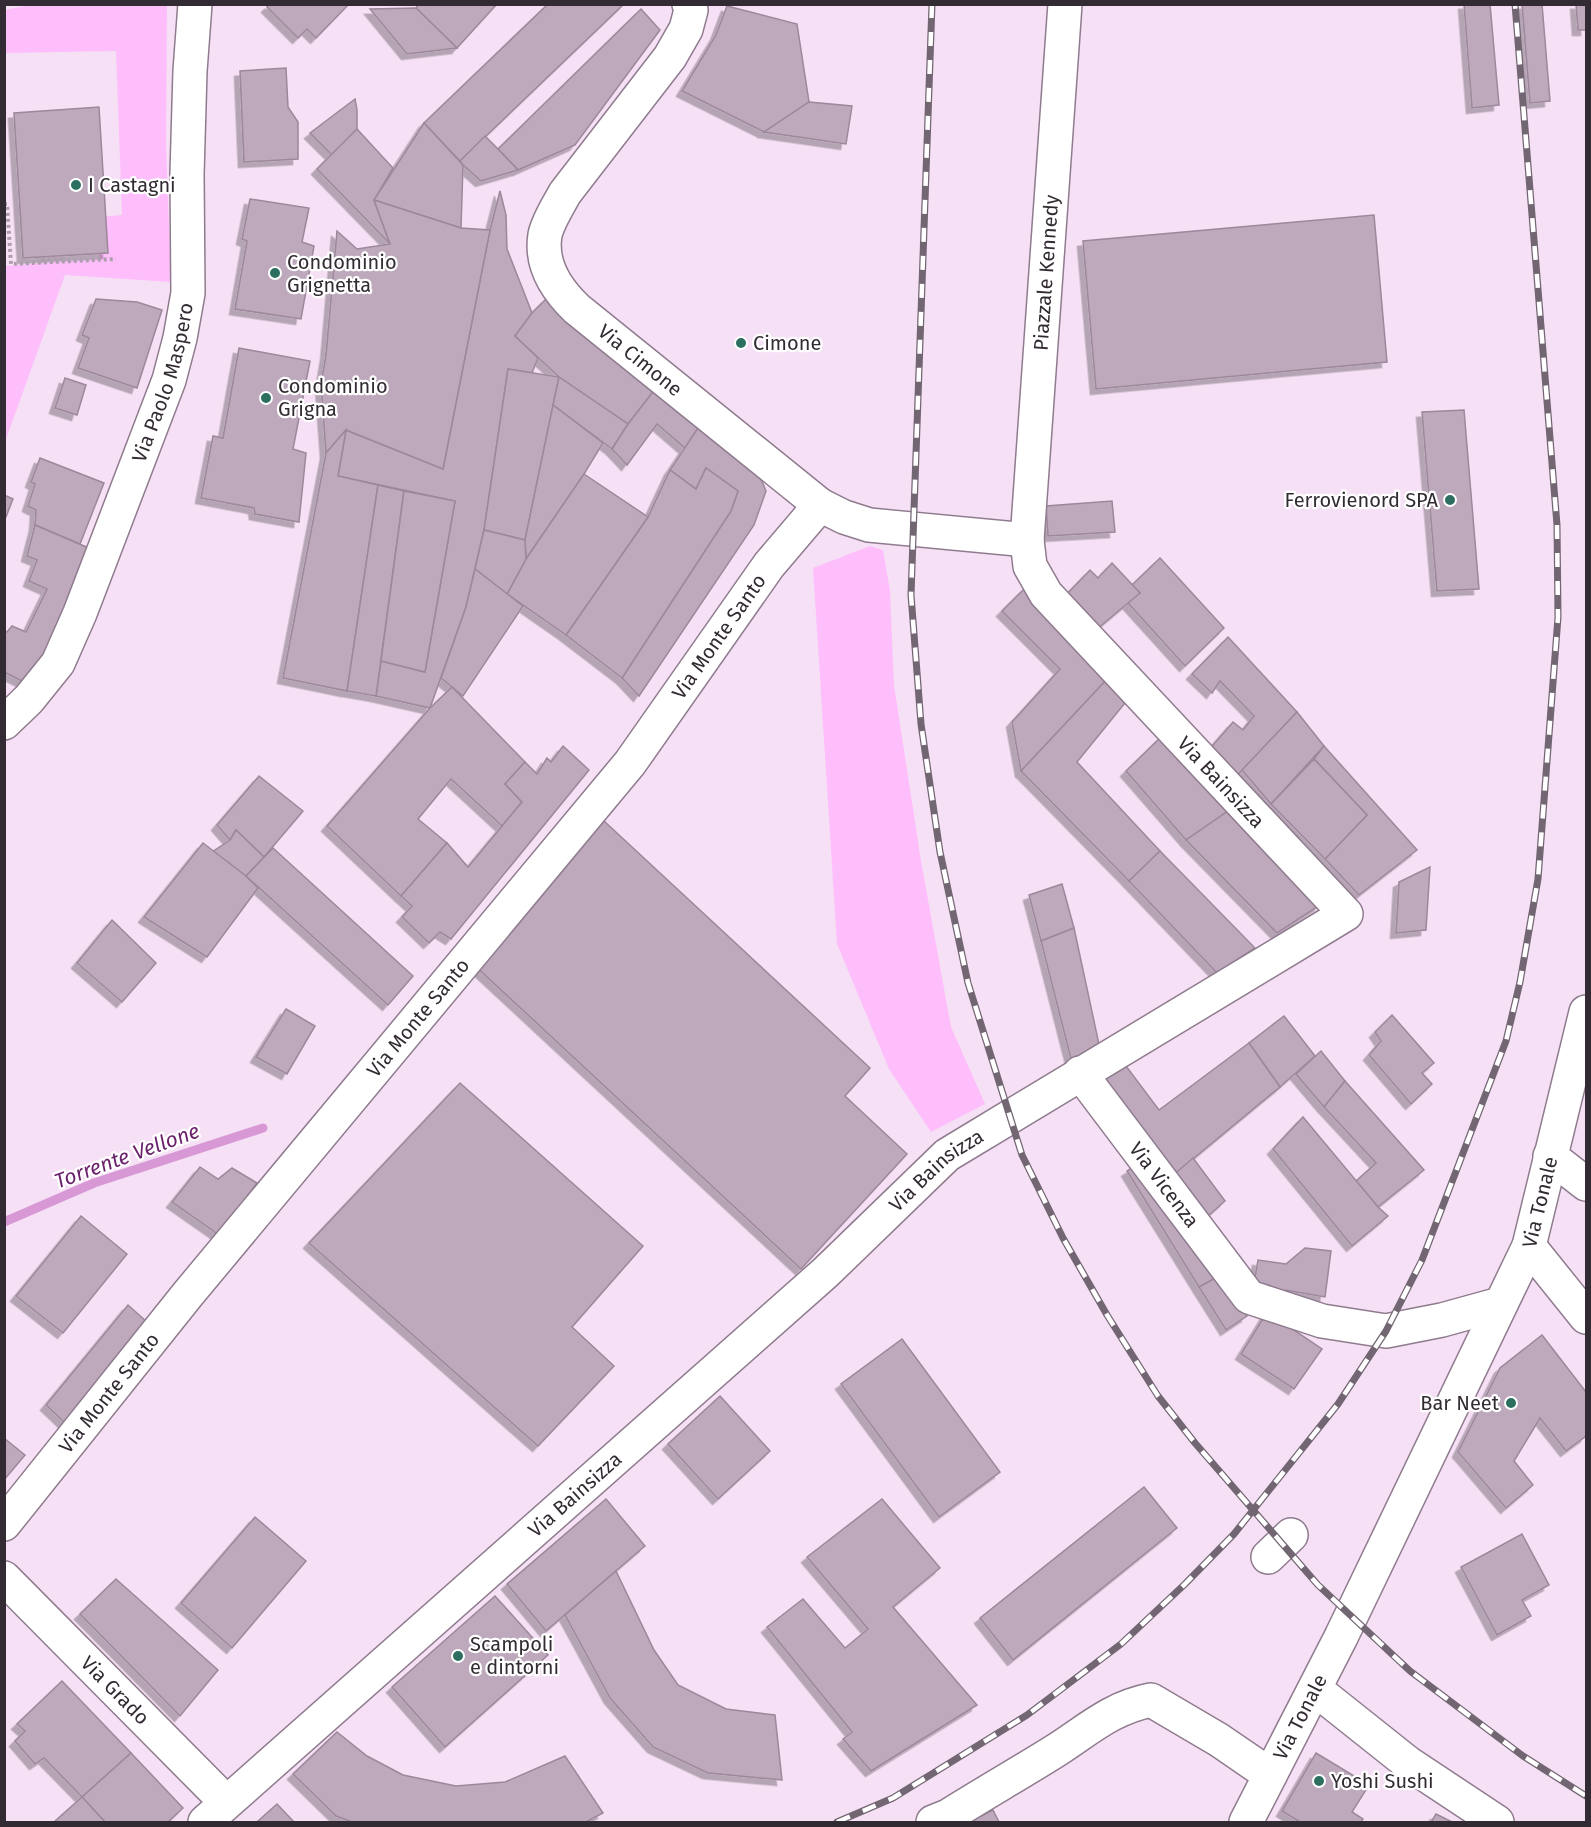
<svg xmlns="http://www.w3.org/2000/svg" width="1591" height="1827" viewBox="0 0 1591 1827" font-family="'Fira Sans',sans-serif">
	<defs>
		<filter id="shadow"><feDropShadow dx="-5.5" dy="5.5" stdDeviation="0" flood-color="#0004"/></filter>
	</defs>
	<rect width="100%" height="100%" fill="#f6e0f5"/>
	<g fill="#febefc">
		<polygon points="34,4 167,5 166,144 171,282 65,275 5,442 5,266 99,259 99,217 122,215 116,51 5,53 5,10"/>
		<polygon points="870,546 883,550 890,591 894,685 921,861 951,1027 985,1104 931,1132 889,1069 837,944 813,568"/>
	</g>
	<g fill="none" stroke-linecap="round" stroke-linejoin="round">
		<polyline stroke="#d798d5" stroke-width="9" points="4,1222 94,1183 263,1128"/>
	</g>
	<g fill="#bda8bc" stroke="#9c879b" stroke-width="1.5" filter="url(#shadow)">
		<polygon points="270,4 349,4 316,38 307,29 298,38 267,7"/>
		<polygon points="419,4 497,4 457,48 416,8"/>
		<polygon points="548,4 624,4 460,161 424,123"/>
		<polygon points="1464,4 1490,4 1499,105 1472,108"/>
		<polygon points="1522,4 1542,4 1550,101 1530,103"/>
		<polygon points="1576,4 1586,4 1586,30 1578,30"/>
		<polygon points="727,6 797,24 809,102 764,132 682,91 716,35"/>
		<polygon points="416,8 457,48 407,54 370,9"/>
		<polygon points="641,9 660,30 575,145 518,170 498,149"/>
		<polygon points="286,68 288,107 298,122 298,159 244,162 240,71"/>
		<polygon points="355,99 357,110 357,129 332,155 310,133"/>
		<polygon points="809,102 852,106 846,144 764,132"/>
		<polygon points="99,107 108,253 23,258 14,113"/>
		<polygon points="424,123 463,165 461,228 374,200"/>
		<polygon points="357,129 393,168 374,200 390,244 317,169"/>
		<polygon points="485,136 498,149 518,170 481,181 463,165 460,161"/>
		<polygon points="500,191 506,215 507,249 532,313 515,336 538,358 532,373 508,369 484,530 466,607 430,708 376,696 381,661 425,672 455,501 338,476 346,430 443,469 490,230"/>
		<polygon points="250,199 309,208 302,242 314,246 301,319 235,309 247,241 242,239"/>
		<polygon points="374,200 461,228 490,230 443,469 346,430 326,453 321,384 326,355 337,231 357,249 390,244"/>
		<polygon points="1374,215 1387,362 1096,389 1083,241"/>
		<polygon points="547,298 656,388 628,424 559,377 515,336 532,313"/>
		<polygon points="96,299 137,302 162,310 137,388 78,368 89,338 82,335"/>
		<polygon points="239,348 310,361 293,449 306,453 299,522 255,514 254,508 201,498 213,436 223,438"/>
		<polygon points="508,369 559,377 525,540 484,530"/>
		<polygon points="559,377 628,424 612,449 553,405"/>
		<polygon points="65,378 86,385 77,415 55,408"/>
		<polygon points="656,388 702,422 685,448 657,424 627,465 612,449 628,424"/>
		<polygon points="553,405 603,443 584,474 526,559 525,540"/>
		<polygon points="1464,410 1479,589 1437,591 1422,412"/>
		<polygon points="702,422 755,465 766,491 754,525 639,696 622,678 731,511 738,491 706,468 696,489 670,470"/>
		<polygon points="346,430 338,476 378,485 347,691 283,678 326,453"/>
		<polygon points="40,458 104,483 80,544 35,525 36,510 28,506 35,484 31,482"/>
		<polygon points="706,468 738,491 731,511 622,678 566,635 648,517 670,470 696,489"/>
		<polygon points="584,474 648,517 566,635 507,594 526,559"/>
		<polygon points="378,485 404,491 376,696 347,691"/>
		<polygon points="404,491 455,501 425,672 381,661"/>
		<polygon points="4,495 13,499 6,517 4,516"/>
		<polygon points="1112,501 1115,532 1048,536 1046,506"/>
		<polygon points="35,525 91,549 30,685 4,672 4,631 7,632 12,626 26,632 47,589 29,581 37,560 27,556"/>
		<polygon points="484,530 525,540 526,559 507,594 475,569"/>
		<polygon points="1160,558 1224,628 1185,666 1127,602 1140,593 1132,585"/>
		<polygon points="1112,563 1140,593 1096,630 1063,598 1090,570 1098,578"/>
		<polygon points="475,569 523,606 463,696 441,678 466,607"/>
		<polygon points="1026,587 1109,677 1021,771 1012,722 1060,669 1002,611"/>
		<polygon points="1228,637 1297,712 1234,779 1207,752 1233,722 1243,730 1254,716 1220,681 1212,693 1192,674"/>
		<polygon points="1109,677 1129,698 1077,762 1160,851 1129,881 1021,771"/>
		<polygon points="452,687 525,762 505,784 522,802 502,826 451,779 418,819 447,843 401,896 327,826 430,708"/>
		<polygon points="1297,712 1324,746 1271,804 1242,770"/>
		<polygon points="1162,736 1231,809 1186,840 1126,771"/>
		<polygon points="563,746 589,770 451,939 440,932 429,943 402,917 412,906 401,896 447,843 468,867 522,802 505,784 525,762 537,774 547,758 551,762"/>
		<polygon points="1324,746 1417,850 1359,895 1325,859 1367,815 1314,759"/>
		<polygon points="1314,759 1367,815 1325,859 1271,804"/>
		<polygon points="259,776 303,811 264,857 236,830 230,840 217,825"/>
		<polygon points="1231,809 1320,905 1277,933 1186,840"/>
		<polygon points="604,821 870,1068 845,1096 907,1154 801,1269 472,963"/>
		<polygon points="236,830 264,857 246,876 212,852 230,840"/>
		<polygon points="203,843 246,876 258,888 207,957 144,917"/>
		<polygon points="273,848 413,976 388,1005 246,876"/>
		<polygon points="1160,851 1255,948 1217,973 1129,881"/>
		<polygon points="1430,867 1426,930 1396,933 1399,882"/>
		<polygon points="1062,884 1074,928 1041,941 1029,895"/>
		<polygon points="112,920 156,963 122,1002 77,963"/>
		<polygon points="1074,928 1100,1049 1072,1063 1041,941"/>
		<polygon points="286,1009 315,1026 287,1074 256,1057"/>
		<polygon points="1392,1015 1434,1063 1422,1073 1432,1084 1411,1104 1369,1055 1381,1041 1375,1032"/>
		<polygon points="1284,1016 1315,1056 1280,1087 1249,1043"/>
		<polygon points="1249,1043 1280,1087 1170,1178 1095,1077 1120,1058 1159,1110"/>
		<polygon points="1321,1051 1345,1081 1324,1107 1296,1074"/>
		<polygon points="1345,1081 1424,1170 1378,1207 1356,1181 1376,1163 1324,1107"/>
		<polygon points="460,1083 643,1246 572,1327 614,1366 538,1446 309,1243"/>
		<polygon points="1303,1117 1378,1207 1388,1216 1352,1246 1273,1149"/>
		<polygon points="1193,1158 1225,1201 1206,1218 1170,1178"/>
		<polygon points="1141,1162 1221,1275 1199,1287 1127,1171"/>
		<polygon points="200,1167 218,1179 232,1168 257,1183 219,1235 172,1202"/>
		<polygon points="81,1216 127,1254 63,1333 16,1296"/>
		<polygon points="1305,1248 1331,1251 1325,1297 1285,1290 1276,1302 1252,1295 1258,1260 1286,1264"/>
		<polygon points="1221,1275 1247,1316 1226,1330 1199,1287"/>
		<polygon points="128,1305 147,1322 66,1424 46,1405"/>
		<polygon points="1267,1312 1322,1349 1294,1389 1241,1354"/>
		<polygon points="1542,1335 1586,1392 1586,1436 1566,1451 1540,1418 1514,1461 1533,1485 1506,1508 1458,1452 1500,1368"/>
		<polygon points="902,1339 1000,1472 939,1517 841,1384"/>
		<polygon points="720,1396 770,1451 718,1499 668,1444"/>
		<polygon points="4,1438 25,1455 4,1480"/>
		<polygon points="1144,1487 1177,1528 1013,1660 980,1618"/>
		<polygon points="606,1499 645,1546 546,1631 507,1584"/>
		<polygon points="882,1499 940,1568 893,1607 977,1705 871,1771 843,1739 852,1732 767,1627 803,1599 845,1648 868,1629 807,1557"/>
		<polygon points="255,1517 306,1561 232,1648 181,1603"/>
		<polygon points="1522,1534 1549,1585 1522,1600 1531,1616 1497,1635 1461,1567"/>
		<polygon points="616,1571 654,1650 678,1685 726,1709 775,1715 782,1780 708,1773 653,1747 610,1698 565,1615"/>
		<polygon points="116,1579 218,1670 180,1716 80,1614"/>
		<polygon points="495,1596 548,1655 445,1747 392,1687"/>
		<polygon points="62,1681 131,1753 82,1797 44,1758 35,1764 15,1741 25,1731 17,1724"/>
		<polygon points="337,1732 367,1756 403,1775 456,1786 505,1782 565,1756 603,1813 586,1822 352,1822 336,1816 293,1774"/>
		<polygon points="131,1753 183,1808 168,1822 105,1822 82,1797"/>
		<polygon points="1316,1753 1369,1785 1352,1812 1363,1819 1361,1822 1300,1822 1282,1811"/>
		<polygon points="82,1797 105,1822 54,1822"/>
		<polygon points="277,1804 294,1822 257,1822"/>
		<polygon points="993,1810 999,1822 969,1822"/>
		<polygon points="1436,1814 1452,1822 1431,1822"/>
	</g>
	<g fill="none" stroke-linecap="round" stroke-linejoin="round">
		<g stroke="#8f7b8e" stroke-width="36">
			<g id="minor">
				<path id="s1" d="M689 4 691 10 686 29 670 57 565 193C558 206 548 221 545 235 540 265 557 290 577 309L820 505 844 517 869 525 1027 540"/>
				<path id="s2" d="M4 723 29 699 58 663 80 613 169 380 180 338 188 293 187 174 190 71 195 4"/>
				<path id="s3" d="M1080 1073 1249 1297 1322 1321 1386 1331 1442 1320 1500 1304"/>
				<polyline points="1550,1156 1586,1184"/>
				<polyline points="1529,1246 1586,1317"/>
				<path id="s4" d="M4 1524 188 1294 630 763 769 565 820 505"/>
				<polyline points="1268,1557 1291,1535"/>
				<path id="s5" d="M4 1578 226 1802"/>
				<polyline points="1315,1689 1408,1763 1497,1822"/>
				<path id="s6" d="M205 1822 825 1273 947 1155 1346 914 1046 594 1030 566 1027 540 1065 4"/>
				<path d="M933 1822 948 1816C983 1794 1020 1773 1055 1751 1088 1730 1111 1708 1151 1700L1219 1740 1270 1775"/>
			</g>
		</g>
		<g stroke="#8f7b8e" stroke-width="36">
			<g id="major">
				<path id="s7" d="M1246 1822 1341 1637 1529 1246 1586 1012"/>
			</g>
		</g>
		<g stroke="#ae9dad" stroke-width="4" stroke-dasharray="3 3" stroke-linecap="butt">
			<polyline points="4,204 7,204 11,264 116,259"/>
			<polyline points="41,263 40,259 66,258"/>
		</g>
		<use href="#minor" stroke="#fff" stroke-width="33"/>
		<use href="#major" stroke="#fff" stroke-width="33"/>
		<g stroke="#726672" stroke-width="7">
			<g id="rail">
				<polyline points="932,4 911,595 921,724 940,852 968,983 1022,1155 1063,1238 1107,1315 1158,1396 1195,1443 1318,1585 1410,1671 1523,1756 1586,1796"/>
				<polyline points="837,1822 893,1798 1027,1715 1121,1644 1185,1584 1234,1534 1338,1404 1386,1331 1422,1260 1506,1041 1520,982 1538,879 1558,617 1557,525 1515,4"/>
			</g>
		</g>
		<use href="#rail" stroke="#fff" stroke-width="4.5" stroke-dasharray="14" stroke-linecap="butt"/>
	</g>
	<g fill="#2c6f61" stroke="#fff" stroke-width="2">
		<circle cx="76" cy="185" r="6"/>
		<circle cx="275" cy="273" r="6"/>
		<circle cx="741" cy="343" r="6"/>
		<circle cx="266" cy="398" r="6"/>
		<circle cx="1450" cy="500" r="6"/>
		<circle cx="1511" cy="1403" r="6"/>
		<circle cx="458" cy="1656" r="6"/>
		<circle cx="1319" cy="1781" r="6"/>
	</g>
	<g text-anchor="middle" stroke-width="4.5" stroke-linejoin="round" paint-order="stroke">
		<g font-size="20" fill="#332b33" stroke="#fff" text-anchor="start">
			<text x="88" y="192">I Castagni</text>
			<text x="287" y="269">Condominio<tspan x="287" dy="23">Grignetta</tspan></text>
			<text x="753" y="350">Cimone</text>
			<text x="278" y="393">Condominio<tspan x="278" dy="23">Grigna</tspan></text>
			<text x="1438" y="507" text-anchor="end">Ferrovienord SPA</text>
			<text x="1499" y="1410" text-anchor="end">Bar Neet</text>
			<text x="470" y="1651">Scampoli<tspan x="470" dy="23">e dintorni</tspan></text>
			<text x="1331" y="1788">Yoshi Sushi</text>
		</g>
		<g font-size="20" fill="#332b33" stroke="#fff">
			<text dy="7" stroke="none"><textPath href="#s6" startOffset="2229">Piazzale Kennedy</textPath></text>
			<text dy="7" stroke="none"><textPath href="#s1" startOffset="442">Via Cimone</textPath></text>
			<text dy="7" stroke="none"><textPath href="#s2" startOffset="381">Via Paolo Maspero</textPath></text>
			<text dy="7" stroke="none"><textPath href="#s4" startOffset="1140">Via Monte Santo</textPath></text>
			<text transform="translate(1221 782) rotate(47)" y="7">Via Bainsizza</text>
			<text dy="7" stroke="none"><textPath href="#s4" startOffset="654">Via Monte Santo</textPath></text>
			<text dy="7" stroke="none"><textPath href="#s6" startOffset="980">Via Bainsizza</textPath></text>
			<text dy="7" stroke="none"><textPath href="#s3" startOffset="140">Via Vicenza</textPath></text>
			<text dy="7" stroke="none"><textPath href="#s7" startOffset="687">Via Tonale</textPath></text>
			<text dy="7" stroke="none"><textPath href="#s4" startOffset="168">Via Monte Santo</textPath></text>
			<text dy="7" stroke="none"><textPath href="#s6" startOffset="494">Via Bainsizza</textPath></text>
			<text dy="7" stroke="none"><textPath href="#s5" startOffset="158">Via Grado</textPath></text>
			<text dy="7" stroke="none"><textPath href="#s7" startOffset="118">Via Tonale</textPath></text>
		</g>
		<g font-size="21" font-style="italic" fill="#6b216c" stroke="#fff">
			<text transform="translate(127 1156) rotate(-20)" y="7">Torrente Vellone</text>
		</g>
	</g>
	<rect width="1591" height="1827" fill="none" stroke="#332b33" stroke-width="12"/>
</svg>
